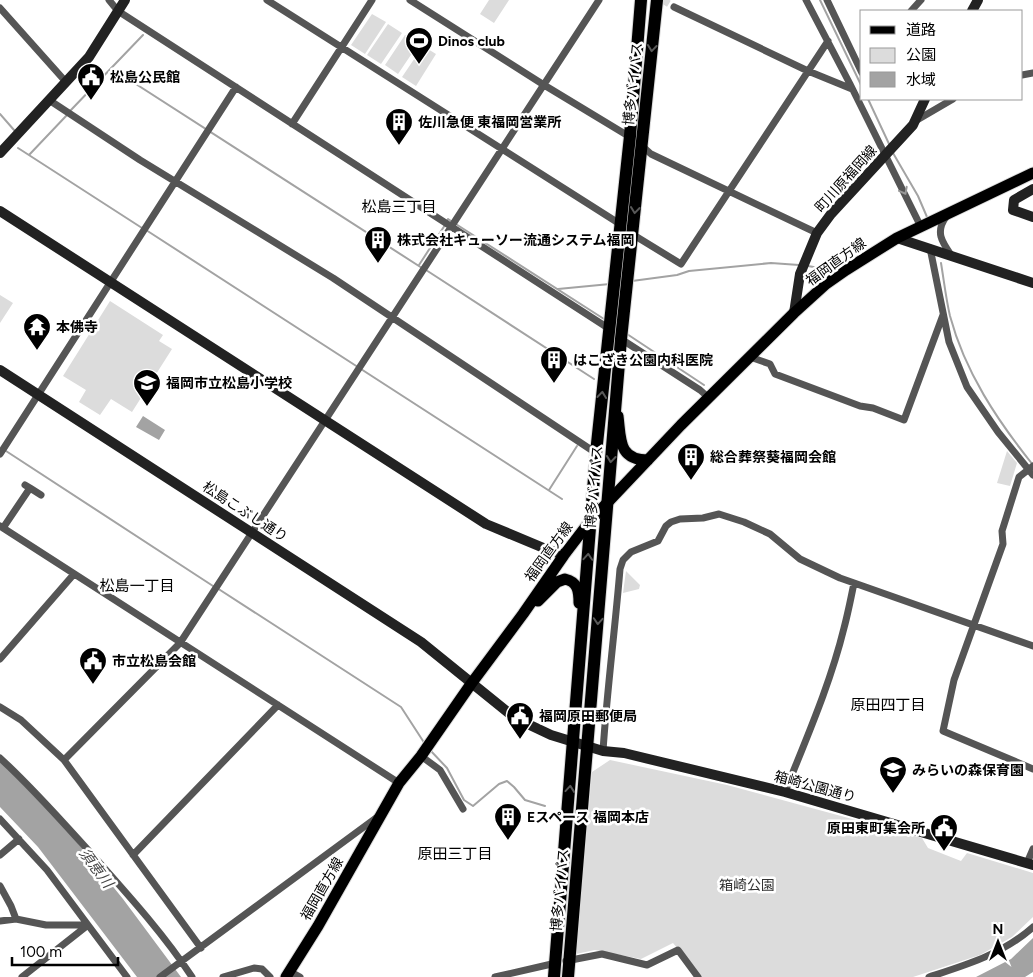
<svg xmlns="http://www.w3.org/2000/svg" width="1033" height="977" viewBox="0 0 1033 977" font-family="Figtree,'Noto Sans JP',sans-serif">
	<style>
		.green { fill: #dcdcdc }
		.water { fill: #a3a3a3 }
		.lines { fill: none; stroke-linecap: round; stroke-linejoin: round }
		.stream { stroke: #a3a3a3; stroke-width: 2 }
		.street-tunnel { stroke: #d9d9d9; stroke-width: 7; stroke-dasharray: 7 3.5; stroke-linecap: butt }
		.primary-casing { stroke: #dbdbdb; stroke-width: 13 }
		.highway-casing { stroke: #dbdbdb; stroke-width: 14 }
		.street { stroke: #555; stroke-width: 7 }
		.secondary { stroke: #222; stroke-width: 10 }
		.primary { stroke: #000; stroke-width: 11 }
		.highway { stroke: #000; stroke-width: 12 }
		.oneway { stroke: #595959 }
		.oneway2 { stroke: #999 }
		.labels { text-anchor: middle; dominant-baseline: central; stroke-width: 5; stroke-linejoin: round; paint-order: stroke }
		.poi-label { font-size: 14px; font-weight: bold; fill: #000; stroke: #fff; text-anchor: start }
		.street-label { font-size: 14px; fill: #000; stroke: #fff }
		.park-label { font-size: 14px; fill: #333; stroke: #fff }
		.neighbourhood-label { font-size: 15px; fill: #000; stroke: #fff }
		.water-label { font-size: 15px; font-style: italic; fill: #444; stroke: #fff }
	</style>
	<rect width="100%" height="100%" fill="#fff"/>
	<!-- green -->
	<path class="green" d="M489,0h20l-15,23 -14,-9z
		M372,14l14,8 -21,32 -14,-9z
		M388,24l14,9 -21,31 -14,-9z
		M405,35l14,8 -21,31 -13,-9z
		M423,46l13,8 -20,32 -14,-9z
		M0,295l13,8 -13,20z
		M110,301l53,34 -4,6 13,8 -40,63 -21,-13 -11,16 -21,-13 7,-12 -23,-14z
		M1007,451l10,12 -7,23 -13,-3z
		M626,571l14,14 -1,4 -16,4z
		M610,760l117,25 195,53 6,10 33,13 6,-8 66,20v44l-21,20 -32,18 -67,22h-212l-28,-34 -32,16 -46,-9 -19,4 16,-182z"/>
	<!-- water -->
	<path class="water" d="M143,416l22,14 -6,10 -23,-13z
		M0,761l63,64 60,74 58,78h-44l-99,-130 -38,-40z
		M1033,938v34l-8,5h-49l35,-18z"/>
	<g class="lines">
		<!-- stream -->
		<path class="stream" d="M820,0l42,87
			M111,68l311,200
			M868,99l22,47
			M70,111l73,-76
			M0,114l14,16
			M18,148l124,80
			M893,153l25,43 9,21
			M29,155l38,-40
			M447,221l1,-2 156,100
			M146,230l416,269
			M941,263c3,18 5,36 9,53 15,56 47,104 83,149
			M419,265l26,-40
			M808,266l22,4
			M426,270l168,109
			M632,281l45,-6 12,-4 82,-8 28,2
			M558,289l52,-5
			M627,334l77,51
			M6,451l207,135
			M549,490l28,-44
			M217,588l184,119 24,37
			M430,750l17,18 17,32 9,6 26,-22 8,-3 7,6 11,13 20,6"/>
		<!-- street-tunnel -->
		<path class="street-tunnel" d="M663,0l11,7"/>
		<defs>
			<path id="primary" d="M618,416c3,23 0,44 30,44
				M538,601l19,-19 8,-3c13,3 14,12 14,24
				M286,977l32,-51 81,-143 22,-27 50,-72 52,-70 41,-59 26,-34 91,-96 113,-112 32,-29 20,-14 51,-32 136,-65"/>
			<path id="highway" d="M554,977l42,-524 34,-317 11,-136
				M568,977l53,-638 36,-339"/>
		</defs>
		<!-- primary casing -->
		<use href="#primary" class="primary-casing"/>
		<!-- highway casing -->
		<use href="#highway" class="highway-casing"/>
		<!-- street -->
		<path class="street" d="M109,0l9,11 490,317
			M267,0l353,224
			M410,0l134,85 86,52
			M806,0l44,84 71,143
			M827,0l35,73
			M674,7l134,64 44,18
			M0,8l66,74
			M911,11l10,-11
			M1022,75l11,-2
			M49,100l91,60 193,118 263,175
			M917,120l36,-21
			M292,124l80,-124
			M641,145l10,9 166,79
			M946,217c-11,15 -4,25 5,38
			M632,234l49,30 147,-223
			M930,248l19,94 18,45 31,45 35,43
			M621,339l79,51 9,8
			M750,357l20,7 5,10 85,32 13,2 31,12 39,-105
			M0,454l236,-367
			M1033,466l-14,11 -17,54 1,13 -49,136 -11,51 90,38
			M30,488l11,7
			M0,526l399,257
			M3,528l27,-40 -5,-3
			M0,659l74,-85
			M0,707l21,13 43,40 137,188
			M603,751c4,-61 12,-121 17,-182l3,-9 8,-8 27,-11 8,-15 5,-4 9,-3 23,-1 16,-4 25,8 26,12 30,25 40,19 193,68
			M421,756l19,14 23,39
			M0,758c35,32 66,68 98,103 33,37 67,75 94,116
			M64,760l116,-117 419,-643
			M785,792c21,-53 45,-107 59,-164 4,-15 7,-30 10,-45
			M0,819l47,51 41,55 -66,52
			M0,855l19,-16
			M133,855l145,-150
			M1027,863l6,-14
			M0,886l11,20 5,13
			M0,921l16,-2 30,6h42l39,52
			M566,961l36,-7 45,11 31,-15 20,27
			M289,971l11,6
			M160,977l216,-159
			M223,977l31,-9 8,1 8,8
			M495,977l61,-14
			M929,977c37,-12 74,-23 104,-50"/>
		<!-- secondary -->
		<path class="secondary" d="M972,11l6,-11
			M0,153l89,-96 36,-57
			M1033,189l-19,11 -1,10 20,7
			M0,211l486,313 60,25 18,6
			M897,238l136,45
			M794,313l6,-39 17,-41 14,-19 82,-89 12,-26
			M0,370l421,272 94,76 36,17 52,16 21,2 161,39 248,73"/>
		<!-- primary -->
		<use href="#primary" class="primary"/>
		<!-- highway -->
		<use href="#highway" class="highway"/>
	</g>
	<!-- one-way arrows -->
	<defs><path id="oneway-chevron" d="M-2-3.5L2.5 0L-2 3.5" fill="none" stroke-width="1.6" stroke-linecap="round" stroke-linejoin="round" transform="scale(1.25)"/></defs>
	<g class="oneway">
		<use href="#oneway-chevron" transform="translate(652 48) rotate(96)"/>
		<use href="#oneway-chevron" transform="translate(635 210) rotate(97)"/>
		<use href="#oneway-chevron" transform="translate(602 395) rotate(-84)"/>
		<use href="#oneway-chevron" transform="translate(611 459) rotate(96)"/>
		<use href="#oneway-chevron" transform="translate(588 557) rotate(-86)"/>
		<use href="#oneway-chevron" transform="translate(598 621) rotate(94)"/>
		<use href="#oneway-chevron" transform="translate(570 789) rotate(-85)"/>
	</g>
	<use class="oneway2" href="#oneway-chevron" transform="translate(904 191) rotate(62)"/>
	<!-- icons -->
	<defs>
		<symbol id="stadium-pin" viewBox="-11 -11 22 30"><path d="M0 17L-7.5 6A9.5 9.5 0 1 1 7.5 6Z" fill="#000" stroke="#fff"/><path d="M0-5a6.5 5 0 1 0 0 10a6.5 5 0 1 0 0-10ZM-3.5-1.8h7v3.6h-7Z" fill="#fff"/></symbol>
		<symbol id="civic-pin" viewBox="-11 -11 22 30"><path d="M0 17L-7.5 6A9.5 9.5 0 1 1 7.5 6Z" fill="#000" stroke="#fff"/><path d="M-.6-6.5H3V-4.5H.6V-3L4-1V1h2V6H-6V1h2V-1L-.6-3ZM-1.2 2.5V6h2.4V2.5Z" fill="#fff"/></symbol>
		<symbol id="building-pin" viewBox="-11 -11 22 30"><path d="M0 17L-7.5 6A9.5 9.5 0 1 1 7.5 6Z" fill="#000" stroke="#fff"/><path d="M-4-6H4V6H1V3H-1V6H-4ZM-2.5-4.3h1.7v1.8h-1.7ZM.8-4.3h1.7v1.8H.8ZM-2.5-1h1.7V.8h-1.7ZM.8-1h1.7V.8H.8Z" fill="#fff"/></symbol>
		<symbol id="temple-pin" viewBox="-11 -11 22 30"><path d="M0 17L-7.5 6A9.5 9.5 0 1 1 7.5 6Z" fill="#000" stroke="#fff"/><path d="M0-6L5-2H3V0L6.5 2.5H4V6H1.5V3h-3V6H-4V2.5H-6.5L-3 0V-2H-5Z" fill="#fff"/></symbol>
		<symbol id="school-pin" viewBox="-11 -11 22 30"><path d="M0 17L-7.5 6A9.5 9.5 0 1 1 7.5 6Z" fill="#000" stroke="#fff"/><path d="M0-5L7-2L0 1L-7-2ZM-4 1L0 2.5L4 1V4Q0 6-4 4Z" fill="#fff"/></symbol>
	</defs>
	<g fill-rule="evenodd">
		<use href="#stadium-pin" x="403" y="25" width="32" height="43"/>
		<use href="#civic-pin" x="75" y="61" width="32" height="43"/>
		<use href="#building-pin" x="383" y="106" width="32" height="43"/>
		<use href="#building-pin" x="362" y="224" width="32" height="43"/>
		<use href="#temple-pin" x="21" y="311" width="32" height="43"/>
		<use href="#building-pin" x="538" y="344" width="32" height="43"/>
		<use href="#school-pin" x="131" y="367" width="32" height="43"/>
		<use href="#building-pin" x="675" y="441" width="32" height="43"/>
		<use href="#civic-pin" x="77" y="645" width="32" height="43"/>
		<use href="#civic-pin" x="504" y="700" width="32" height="43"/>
		<use href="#school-pin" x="877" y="754" width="32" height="43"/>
		<use href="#building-pin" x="492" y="801" width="32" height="43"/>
		<use href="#civic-pin" x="928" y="812" width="32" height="43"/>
	</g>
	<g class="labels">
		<!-- poi labels -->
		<g class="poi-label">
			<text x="438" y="41">Dinos club</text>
			<text x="110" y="77">松島公民館</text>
			<text x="418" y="122">佐川急便 東福岡営業所</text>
			<text x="397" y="240">株式会社キューソー流通システム福岡</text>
			<text x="56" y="327">本佛寺</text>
			<text x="573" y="360">はこざき公園内科医院</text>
			<text x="166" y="383">福岡市立松島小学校</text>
			<text x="710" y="457">総合葬祭葵福岡会館</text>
			<text x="112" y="661">市立松島会館</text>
			<text x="539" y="716">福岡原田郵便局</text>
			<text x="912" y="770">みらいの森保育園</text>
			<text x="527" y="817">Eスペース 福岡本店</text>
			<text x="925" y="828" text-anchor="end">原田東町集会所</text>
		</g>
		<!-- street labels -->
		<g class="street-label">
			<text transform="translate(633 84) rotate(-84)">博多バイパス</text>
			<text transform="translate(846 179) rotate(-48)">町川原福岡線</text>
			<text transform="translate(836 262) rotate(-36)">福岡直方線</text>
			<text transform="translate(594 487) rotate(-85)">博多バイパス</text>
			<text transform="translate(245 512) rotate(33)">松島こぶし通り</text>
			<text transform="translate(549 552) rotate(-54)">福岡直方線</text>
			<text transform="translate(815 787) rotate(15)">箱崎公園通り</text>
			<text transform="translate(322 889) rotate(-60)">福岡直方線</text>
			<text transform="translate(560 890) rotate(-85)">博多バイパス</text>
		</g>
		<!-- park labels -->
		<g class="park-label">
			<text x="747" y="885">箱崎公園</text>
		</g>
		<!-- neighbourhood labels -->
		<g class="neighbourhood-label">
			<text x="399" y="207">松島三丁目</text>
			<text x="137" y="586">松島一丁目</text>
			<text x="888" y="705">原田四丁目</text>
			<text x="455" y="854">原田三丁目</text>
		</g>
		<!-- water labels -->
		<g class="water-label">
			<text transform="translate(96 868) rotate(53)">須恵川</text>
		</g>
	</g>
	<!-- legend -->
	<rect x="860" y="10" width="162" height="90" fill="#ffffff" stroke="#999999"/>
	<rect x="870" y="26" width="25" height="8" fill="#000000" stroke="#999999"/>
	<text x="906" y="35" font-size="15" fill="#000000">道路</text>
	<rect x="870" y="48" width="25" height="15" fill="#dcdcdc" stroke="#999999"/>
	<text x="906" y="60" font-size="15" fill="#000000">公園</text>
	<rect x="870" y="72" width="25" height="15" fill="#a3a3a3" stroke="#999999"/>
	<text x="906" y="85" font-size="15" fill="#000000">水域</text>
	<!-- north arrow -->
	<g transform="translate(998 942)" stroke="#ffffff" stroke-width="4" paint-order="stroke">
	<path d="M0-4L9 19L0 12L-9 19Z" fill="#000000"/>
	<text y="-8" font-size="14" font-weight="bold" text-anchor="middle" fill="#000000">N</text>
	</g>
	<!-- scale -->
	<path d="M12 957v8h106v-8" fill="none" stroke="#000000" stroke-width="2.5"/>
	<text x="20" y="957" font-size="15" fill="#000000" stroke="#ffffff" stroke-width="4" paint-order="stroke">100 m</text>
</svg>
